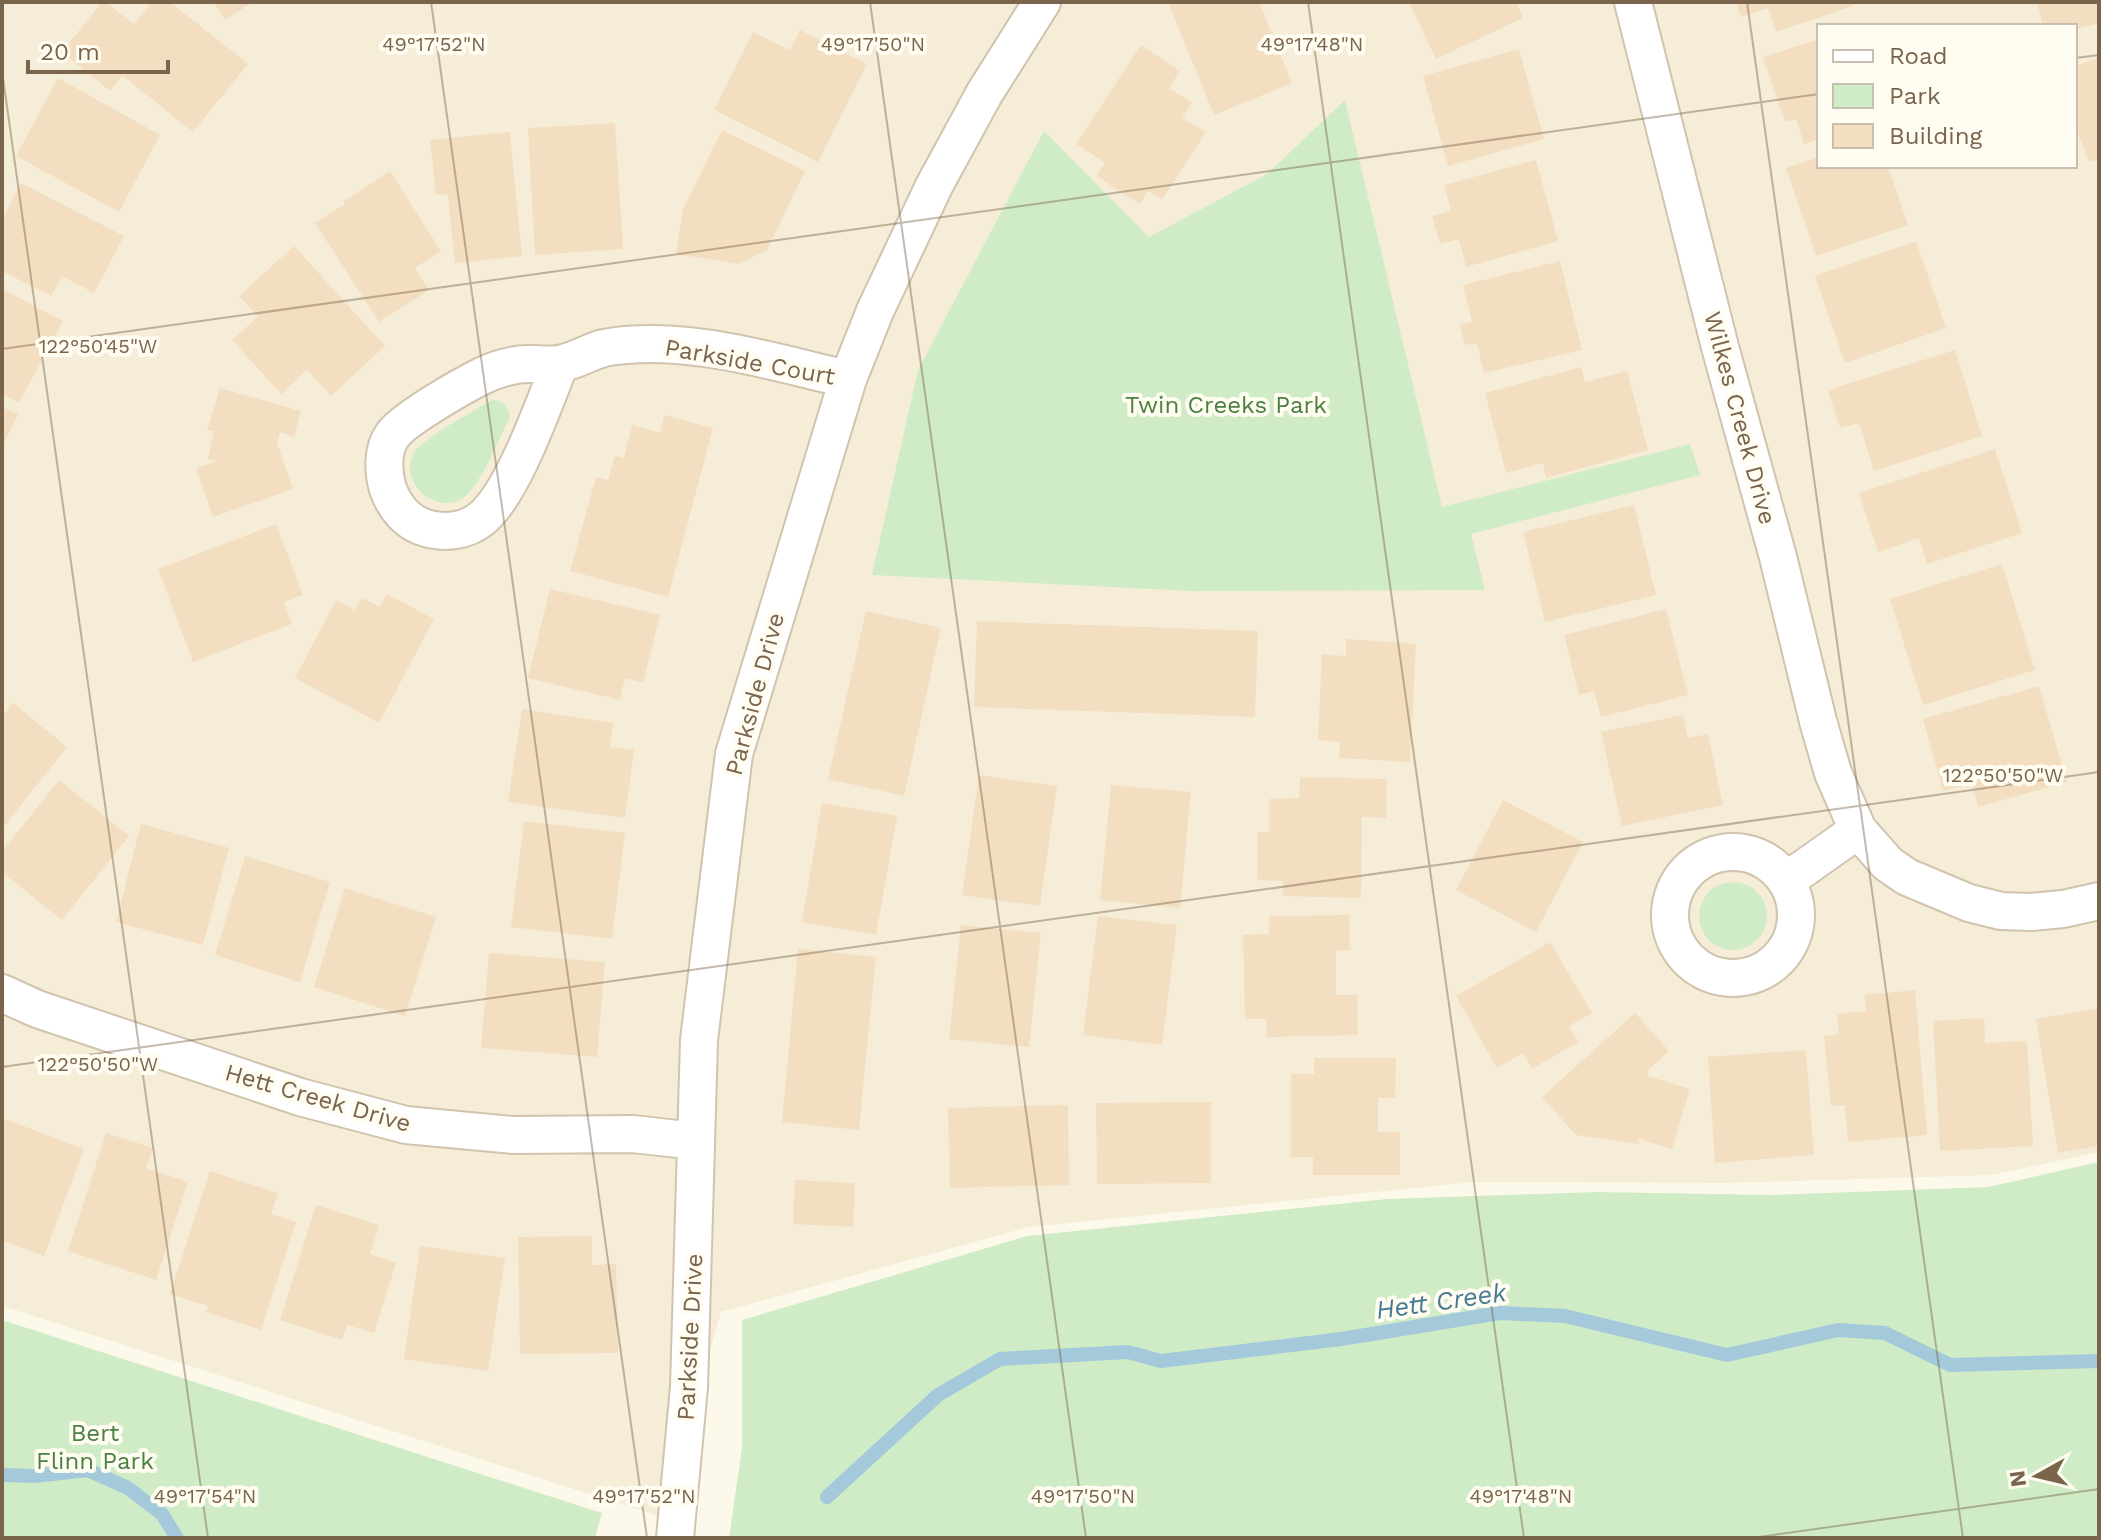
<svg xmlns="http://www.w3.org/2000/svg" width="2101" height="1540" viewBox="0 0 2101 1540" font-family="'Work Sans',sans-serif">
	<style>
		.residential { fill: #f5edd8; fill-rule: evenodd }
		.green { fill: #d0ecc7 }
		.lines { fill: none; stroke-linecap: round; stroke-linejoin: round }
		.stream { stroke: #a3c9db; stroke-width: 14 }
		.building { fill: #f4dec1 }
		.street-casing { stroke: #d1c3ae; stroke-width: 40 }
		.street { stroke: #fff; stroke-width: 36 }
		.ticks { fill: none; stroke: #7a644b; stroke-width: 2; stroke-opacity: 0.45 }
		.labels { text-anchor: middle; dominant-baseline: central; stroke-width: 8; stroke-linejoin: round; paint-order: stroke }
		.street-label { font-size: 24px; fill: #7a644b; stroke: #fffcf1 }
		.park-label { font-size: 24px; fill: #4b8042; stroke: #fffcf1 }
		.water-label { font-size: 26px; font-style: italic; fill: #477b95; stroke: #fffcf1 }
		.ticks-label { font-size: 20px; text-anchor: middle; fill: #7a644b; stroke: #fffcf1; stroke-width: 8; stroke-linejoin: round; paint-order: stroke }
	</style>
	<rect width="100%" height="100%" fill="#fdf9ea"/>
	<!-- residential -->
	<path class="residential" d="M2,2h2097v1150l-106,23 -265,8 -254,-1 -445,45 -308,85 -57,206 -662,-212zM1819,26h256v140h-256z"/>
	<!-- green -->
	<path class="green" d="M1345,100l97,407 248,-63 10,31 -229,59 14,56 -294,1 -319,-16 46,-205 126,-239 105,106 118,-63z
		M496,400c10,3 12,7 14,17 -10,19 -31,74 -50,83 -27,13 -62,-20 -46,-47 9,-16 59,-41 76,-52z
		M1699 916a34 34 0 1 1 68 0a34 34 0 1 1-68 0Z
		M2099,1162v376h-1370l13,-90v-128l285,-84 360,-37 209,-7 178,3 214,-8z
		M2,1320l600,193 -7,25h-593z"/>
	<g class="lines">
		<!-- stream -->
		<path class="stream" d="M2,1475l32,1 54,-6 40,18 34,26 15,24
			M827,1497l111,-102 62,-36 128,-7 33,9 180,-22 159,-26 65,3 162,39 111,-25 47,3 65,32 149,-4"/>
	</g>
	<!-- building -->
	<path class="building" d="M102,2h4l28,22 18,-22h18l78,62 -55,68 -71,-57 -12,16 -48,-39z
		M213,2h40l-28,18z
		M1168,2h91l33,81 -78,32z
		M1409,2h107l7,16 -87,41z
		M1736,2h116l1,4 -77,26 -8,-24 -27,9z
		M2037,2h62v21l-24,6v-3h-32z
		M800,30l67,34 -49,98 -104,-52 39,-78 37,18z
		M1819,39v100l-15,5 -8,-25 -11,3 -22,-65z
		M1141,45l39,26 -11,17 23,15 -10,15 24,14 -44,68 -14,-9 -8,13 -44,-28 9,-13 -29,-19z
		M1519,49l25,90 -96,27 -25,-90z
		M2099,58v101l-10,3 -14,-38v-58z
		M58,78l102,57 -41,77 -103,-56z
		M615,123l8,126 -88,6 -7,-127z
		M722,130l83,41 -38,79 -28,14 -63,-10 7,-45z
		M510,132l12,124 -67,7 -7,-69 -12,1 -6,-55z
		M1819,157v9h69l20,59 -92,31 -30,-88z
		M1536,160l22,81 -92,26 -7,-28 -19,5 -8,-28 19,-5 -7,-26z
		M390,171l51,80 -26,17 14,22 -50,32 -64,-99 30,-19 -2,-2z
		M21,183l103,53 -30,57 -32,-17 -11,20 -49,-25v-51z
		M1916,241l30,87 -101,35 -30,-87z
		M294,246l91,100 -54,50 -24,-26 -26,24 -49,-54 26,-23 -19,-21z
		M1560,261l22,89 -98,23 -7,-30 -12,2 -5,-20 12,-3 -9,-37z
		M2,289l61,32 -44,82 -17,-9z
		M1955,350l27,86 -108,35 -15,-48 -19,5 -12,-38z
		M1581,367l4,15 42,-11 21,79 -102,28 -3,-15 -37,10 -21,-80z
		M220,388l81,23 -7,26 -14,-5 -3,11 16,46 -80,28 -17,-49 21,-7 -9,-2 6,-28 -7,-1z
		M2,407l16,7 -16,34z
		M664,415l49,13 -45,169 -98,-26 26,-94 12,3 7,-24 9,2 8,-33 28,8z
		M1995,449l27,84 -95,31 -8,-26 -41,14 -19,-59z
		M1634,505l22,90 -111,27 -22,-90z
		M276,524l27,71 -19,7 8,22 -99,38 -35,-93z
		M2002,564l33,106 -112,35 -33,-106z
		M550,589l110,26 -17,68 -18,-5 -5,22 -92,-22z
		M387,594l47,25 -55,104 -84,-45 41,-78 19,10 7,-12 18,9z
		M1666,609l22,86 -87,22 -7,-26 -15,4 -15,-60z
		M866,611l75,17 -37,168 -76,-17z
		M977,621l281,10 -3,86 -281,-10z
		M1346,639l70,5 -6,118 -71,-4 1,-16 -22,-2 4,-86 24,2z
		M2039,686l28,96 -89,25 -6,-24 -29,8 -20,-72z
		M13,703l54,44 -65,82v-112z
		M522,709l91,14 -3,24 24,3 -9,68 -117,-16z
		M1683,715l5,23 20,-4 15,71 -101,21 -21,-94z
		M979,775l78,11 -17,120 -78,-11z
		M1300,777l87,2 -1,39 -24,-1 -1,81 -78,-2v-15l-26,-1 1,-48h11v-33l30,-1z
		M59,780l70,56 -67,84 -60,-48v-20z
		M1111,785l80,7 -11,116 -80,-8z
		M1503,800l80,42 -47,90 -80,-42z
		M822,803l75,13 -21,119 -74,-13z
		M524,821l101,12 -13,106 -101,-12z
		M141,824l88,24 -26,97 -87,-23z
		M245,856l85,26 -30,100 -85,-27z
		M345,888l91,29 -31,99 -91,-29z
		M1349,915l1,35 -14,1v44h21l1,40 -91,2 -1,-18h-21l-2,-84 26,-1v-18z
		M1098,916l79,9 -15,120 -79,-10z
		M961,925l80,8 -12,114 -80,-8z
		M1550,942l42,71 -23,13 9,16 -46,27 -9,-16 -26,15 -41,-72z
		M798,949l78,8 -17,173 -77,-8z
		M489,953l116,9 -8,95 -116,-9z
		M1915,990l12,145 -79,7 -3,-37 -14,1 -7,-70 15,-2 -2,-20 29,-3 -1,-16z
		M2099,1008v138l-41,7 -22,-134z
		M1635,1013l34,38 -20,18 -1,7 42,13 -18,60 -33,-10v5l-63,-9 -34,-38z
		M1984,1018l1,25 42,-2 6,105 -93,5 -7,-130z
		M1806,1050l8,105 -99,8 -7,-106z
		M1314,1058h82l-1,40h-17v34h22v43h-87v-18h-22v-83h23z
		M1211,1102v81l-114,1 -1,-81z
		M1068,1105l1,80 -119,3 -2,-80z
		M2,1118l82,31 -40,107 -42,-16z
		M106,1133l47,15 -7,20 42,14 -32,98 -88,-29z
		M210,1171l68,22 -7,21 25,8 -35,108 -55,-18 2,-6 -38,-12z
		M795,1180l60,3 -2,44 -60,-3z
		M316,1205l63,20 -9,29 26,9 -22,70 -27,-8 -5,15 -62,-20z
		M592,1236v29l24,-1 2,89 -98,1 -2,-117z
		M420,1246l85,12 -17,113 -84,-12z"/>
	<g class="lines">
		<defs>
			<path id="street" d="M1633,2l87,345 58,210 40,164 15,52 25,57 30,34 19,13 62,26 32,8 30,1 32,-3 36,-8
				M560,364c-16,39 -47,130 -79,155 -15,12 -35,14 -52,10 -21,-5 -34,-21 -41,-40 -5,-16 -6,-39 4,-53 10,-16 70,-50 90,-60 10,-5 23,-9 34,-11 14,-3 28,1 42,-1 16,-2 30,-12 46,-16 14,-3 33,-4 48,-4 65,0 133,21 196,35
				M1670 915a63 63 0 1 1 126 0a63 63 0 1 1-126 0Z
				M1786,881l72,-51
				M2,993l35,16 263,88 106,28 107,10 120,-1 62,7
				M675,1538l14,-151 10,-347 35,-286 114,-375 27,-68 59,-125 50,-92 58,-92"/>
		</defs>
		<!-- street casing -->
		<use href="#street" class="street-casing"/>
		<!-- street -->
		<use href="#street" class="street"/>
	</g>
	<!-- ticks -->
	<path class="ticks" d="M431,2l216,1536M870,2l216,1536M1308,2l216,1536M1747,2l216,1536M2075,58l24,-3M2,71l206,1467M2,349l1817,-255M2,1067l2097,-295M1752,1538l347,-49"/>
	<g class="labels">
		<!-- street labels -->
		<g class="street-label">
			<text transform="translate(750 362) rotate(10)">Parkside Court</text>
			<text transform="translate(1740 418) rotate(75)">Wilkes Creek Drive</text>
			<text transform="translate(755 694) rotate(-75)">Parkside Drive</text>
			<text transform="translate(318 1098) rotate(16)">Hett Creek Drive</text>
			<text transform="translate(690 1337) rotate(-87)">Parkside Drive</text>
		</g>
		<!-- park labels -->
		<g class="park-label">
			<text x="1226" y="405">Twin Creeks Park</text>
			<text x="95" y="1433">Bert<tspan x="95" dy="28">Flinn Park</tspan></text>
		</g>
		<!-- water labels -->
		<g class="water-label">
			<text transform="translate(1441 1301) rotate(-8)">Hett Creek</text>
		</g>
	</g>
	<g class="ticks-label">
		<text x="434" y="51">49°17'52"N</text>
		<text x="873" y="51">49°17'50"N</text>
		<text x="1312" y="51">49°17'48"N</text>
		<text x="98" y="353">122°50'45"W</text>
		<text x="2003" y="782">122°50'50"W</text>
		<text x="98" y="1071">122°50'50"W</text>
		<text x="205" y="1503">49°17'54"N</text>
		<text x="644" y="1503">49°17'52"N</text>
		<text x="1083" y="1503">49°17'50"N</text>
		<text x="1521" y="1503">49°17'48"N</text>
	</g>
	<!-- border -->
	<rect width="2101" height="1540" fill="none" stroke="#7a644b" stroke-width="8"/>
	<!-- legend -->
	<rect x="1817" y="24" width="260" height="144" fill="#fffcf1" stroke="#cabfaf" stroke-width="2"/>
	<rect x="1833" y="50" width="40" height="12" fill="#ffffff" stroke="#cabfaf" stroke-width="2"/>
	<text x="1889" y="64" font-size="24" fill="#7a644b">Road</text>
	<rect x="1833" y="84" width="40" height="24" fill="#d0ecc7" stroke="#cabfaf" stroke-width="2"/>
	<text x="1889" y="104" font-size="24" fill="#7a644b">Park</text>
	<rect x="1833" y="124" width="40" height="24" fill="#f4dec1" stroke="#cabfaf" stroke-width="2"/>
	<text x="1889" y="144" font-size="24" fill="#7a644b">Building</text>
	<!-- north arrow -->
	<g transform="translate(2037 1476) rotate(262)" stroke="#fffcf1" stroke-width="6" paint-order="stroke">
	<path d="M0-6L14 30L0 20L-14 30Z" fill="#7a644b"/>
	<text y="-12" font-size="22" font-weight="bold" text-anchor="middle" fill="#7a644b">N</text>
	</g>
	<!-- scale -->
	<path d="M28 60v12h140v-12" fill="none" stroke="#7a644b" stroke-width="4"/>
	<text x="40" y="60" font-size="24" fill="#7a644b" stroke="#fffcf1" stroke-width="6" paint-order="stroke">20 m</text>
</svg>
